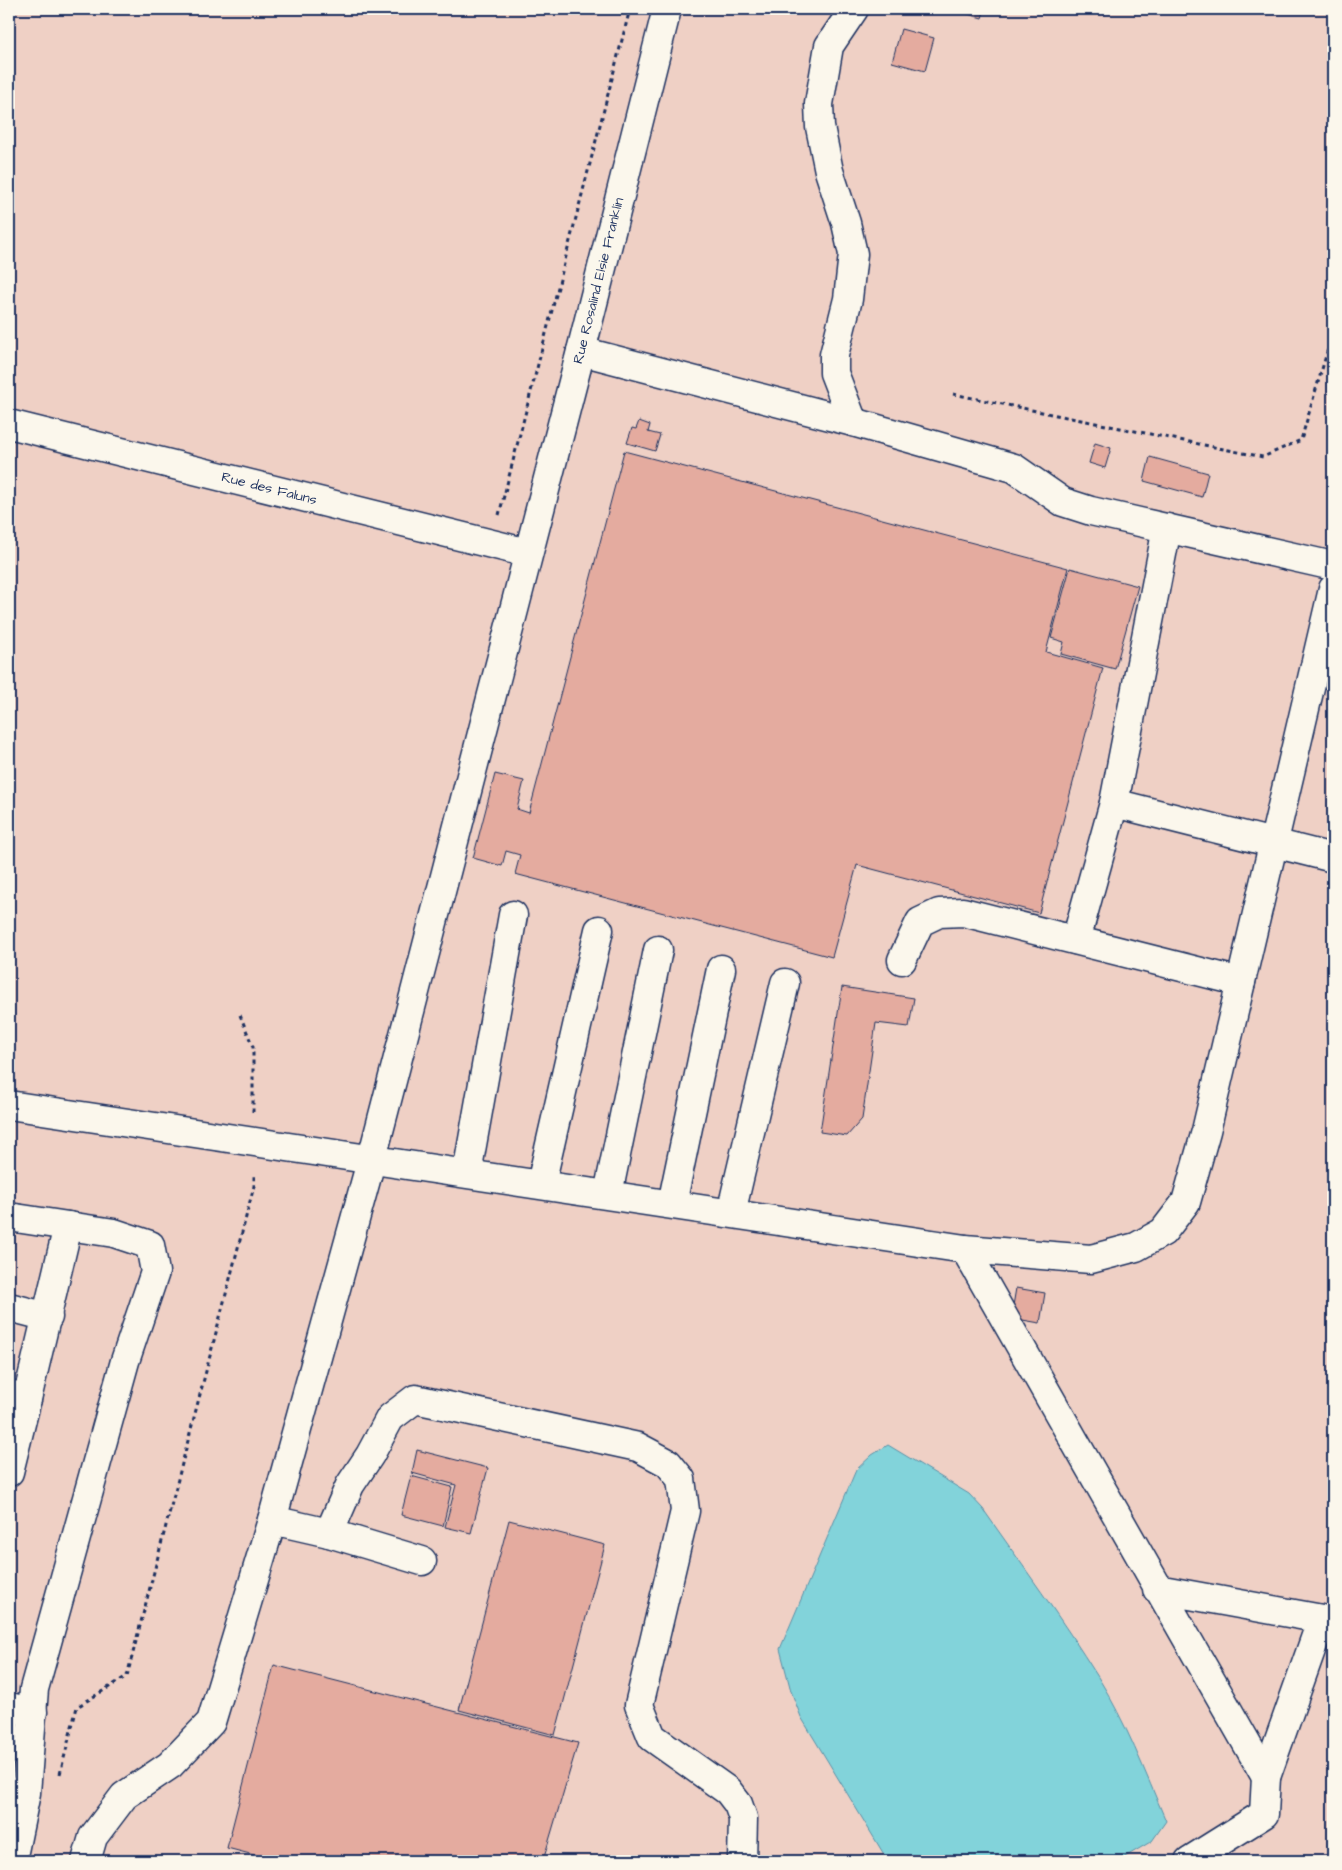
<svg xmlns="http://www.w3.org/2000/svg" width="1342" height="1870" viewBox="0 0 1342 1870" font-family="'Architects Daughter',sans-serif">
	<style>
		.built { fill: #efd0c5 }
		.water { fill: #82d3da; stroke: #5991a8 }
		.building { fill: #e4ab9f; stroke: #1b2f5e }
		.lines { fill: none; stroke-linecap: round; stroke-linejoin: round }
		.minor-casing { stroke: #1b2f5e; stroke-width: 31 }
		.path { stroke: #1b2f5e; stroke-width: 3; stroke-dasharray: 4 4; stroke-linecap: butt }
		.minor { stroke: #fbf7ec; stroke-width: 28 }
		.labels { text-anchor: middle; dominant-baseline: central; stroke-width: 4; stroke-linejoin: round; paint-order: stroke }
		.street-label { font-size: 14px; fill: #1b2f5e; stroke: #fbf7ec }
	</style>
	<rect width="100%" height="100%" fill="#f4e0d5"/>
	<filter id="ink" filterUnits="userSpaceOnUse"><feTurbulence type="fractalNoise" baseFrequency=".02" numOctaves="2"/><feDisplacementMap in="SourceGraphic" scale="10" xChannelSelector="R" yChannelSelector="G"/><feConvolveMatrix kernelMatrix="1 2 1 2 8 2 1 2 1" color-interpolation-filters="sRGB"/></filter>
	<g filter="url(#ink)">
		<!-- built -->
		<path class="built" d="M9,9h1324v1852h-1324z"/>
		<!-- water -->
		<path class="water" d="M888,1445l81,49 14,15c39,56 79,110 115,168 28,45 47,95 68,144l-14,20 -34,20h-230l-87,-144 -10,-26 -11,-42 76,-179 16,-15z"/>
		<!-- building -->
		<path class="building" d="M950,9h35l-3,9z
			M901,29l33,9 -9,33 -33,-9z
			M639,421l11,4 -2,7 12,3 -5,16 -28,-8 5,-15 4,1z
			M1095,443l16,5 -6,20 -16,-5z
			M624,451l444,117 -22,84 57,16 -64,245 -182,-48 -25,92 -317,-83 5,-19 -14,-4 -4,15 -29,-8 22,-84 29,7 -7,28 12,4z
			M1150,457l58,16 -6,24 -58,-16z
			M1070,568l68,18 -23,83 -54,-15 3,-12 -13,-4z
			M842,987l72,11 -5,29 -33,-4 -14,96 -15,17 -27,-4z
			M1016,1288l29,5 -5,30 -29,-5z
			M417,1450l71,18 -17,65 -26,-6 11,-42 -44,-12z
			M411,1476l41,11 -9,39 -42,-11z
			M509,1520l96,25 -50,190 -96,-25z
			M274,1665l304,78 -35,118h-266l-50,-13z"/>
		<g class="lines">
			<defs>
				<g id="minor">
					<path d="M581,351l272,71 161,46 49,34 28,9 242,55"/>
					<path d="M853,422l-19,-49v-18l14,-56 5,-45 -7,-31 -17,-52 -9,-44 -1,-23 10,-58 25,-37"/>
					<path id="s1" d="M9,424l519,129"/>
					<path d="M1114,803l219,55"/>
					<path d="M1076,940l38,-137 53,-275"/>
					<path d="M902,960l18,-38 19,-9 24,-1 278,70"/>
					<path d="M9,1105l956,144 301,528 56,-158 -165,-30"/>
					<path d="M467,1173l46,-258"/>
					<path d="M541,1184l58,-254"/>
					<path d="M608,1194l50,-244"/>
					<path d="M672,1204l49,-235"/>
					<path d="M731,1213l54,-230"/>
					<path d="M9,1217l105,16 36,12 5,27 -30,89 -91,328 -8,104 -14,68"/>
					<path d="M965,1249l126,10 45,-12 27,-15 23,-30 20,-71 127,-542"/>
					<path d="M9,1307l39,10"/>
					<path d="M9,1394l18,5 41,-173"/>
					<path d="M9,1472l18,-73"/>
					<path d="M272,1520l57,13 21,-48 20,-30 20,-37 25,-19 223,48 30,16 13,16 4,32 -46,194 13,32 76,54 10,13 5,14 -1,43"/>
					<path d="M329,1533l93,28"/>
					<path d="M9,1707l24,5"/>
					<path id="s2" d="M86,1861l7,-24 31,-41 46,-31 41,-43 61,-202 100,-362 209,-807 86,-342"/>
					<path d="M1189,1861l75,-47 2,-37"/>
				</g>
			</defs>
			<!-- minor casing -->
			<use href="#minor" class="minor-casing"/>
			<!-- path -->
			<path class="path" d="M953,394l310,63 38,-17 32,-108
				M499,515l131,-506
				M240,1015l13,32v65
				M60,1774l17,-67 50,-31 127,-490v-13"/>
			<!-- minor -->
			<use href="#minor" class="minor"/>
		</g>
	</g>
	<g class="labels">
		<!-- street labels -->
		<g class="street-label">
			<text stroke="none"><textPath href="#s2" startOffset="1684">Rue Rosalind Elsie Franklin</textPath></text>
			<text stroke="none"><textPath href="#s1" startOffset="268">Rue des Faluns</textPath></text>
		</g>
	</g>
	<!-- margin -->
	<rect width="1342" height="1870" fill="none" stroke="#fbf7ec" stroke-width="30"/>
	<rect x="15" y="15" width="1312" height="1840" fill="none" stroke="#1b2f5e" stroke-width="2" filter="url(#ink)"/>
</svg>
